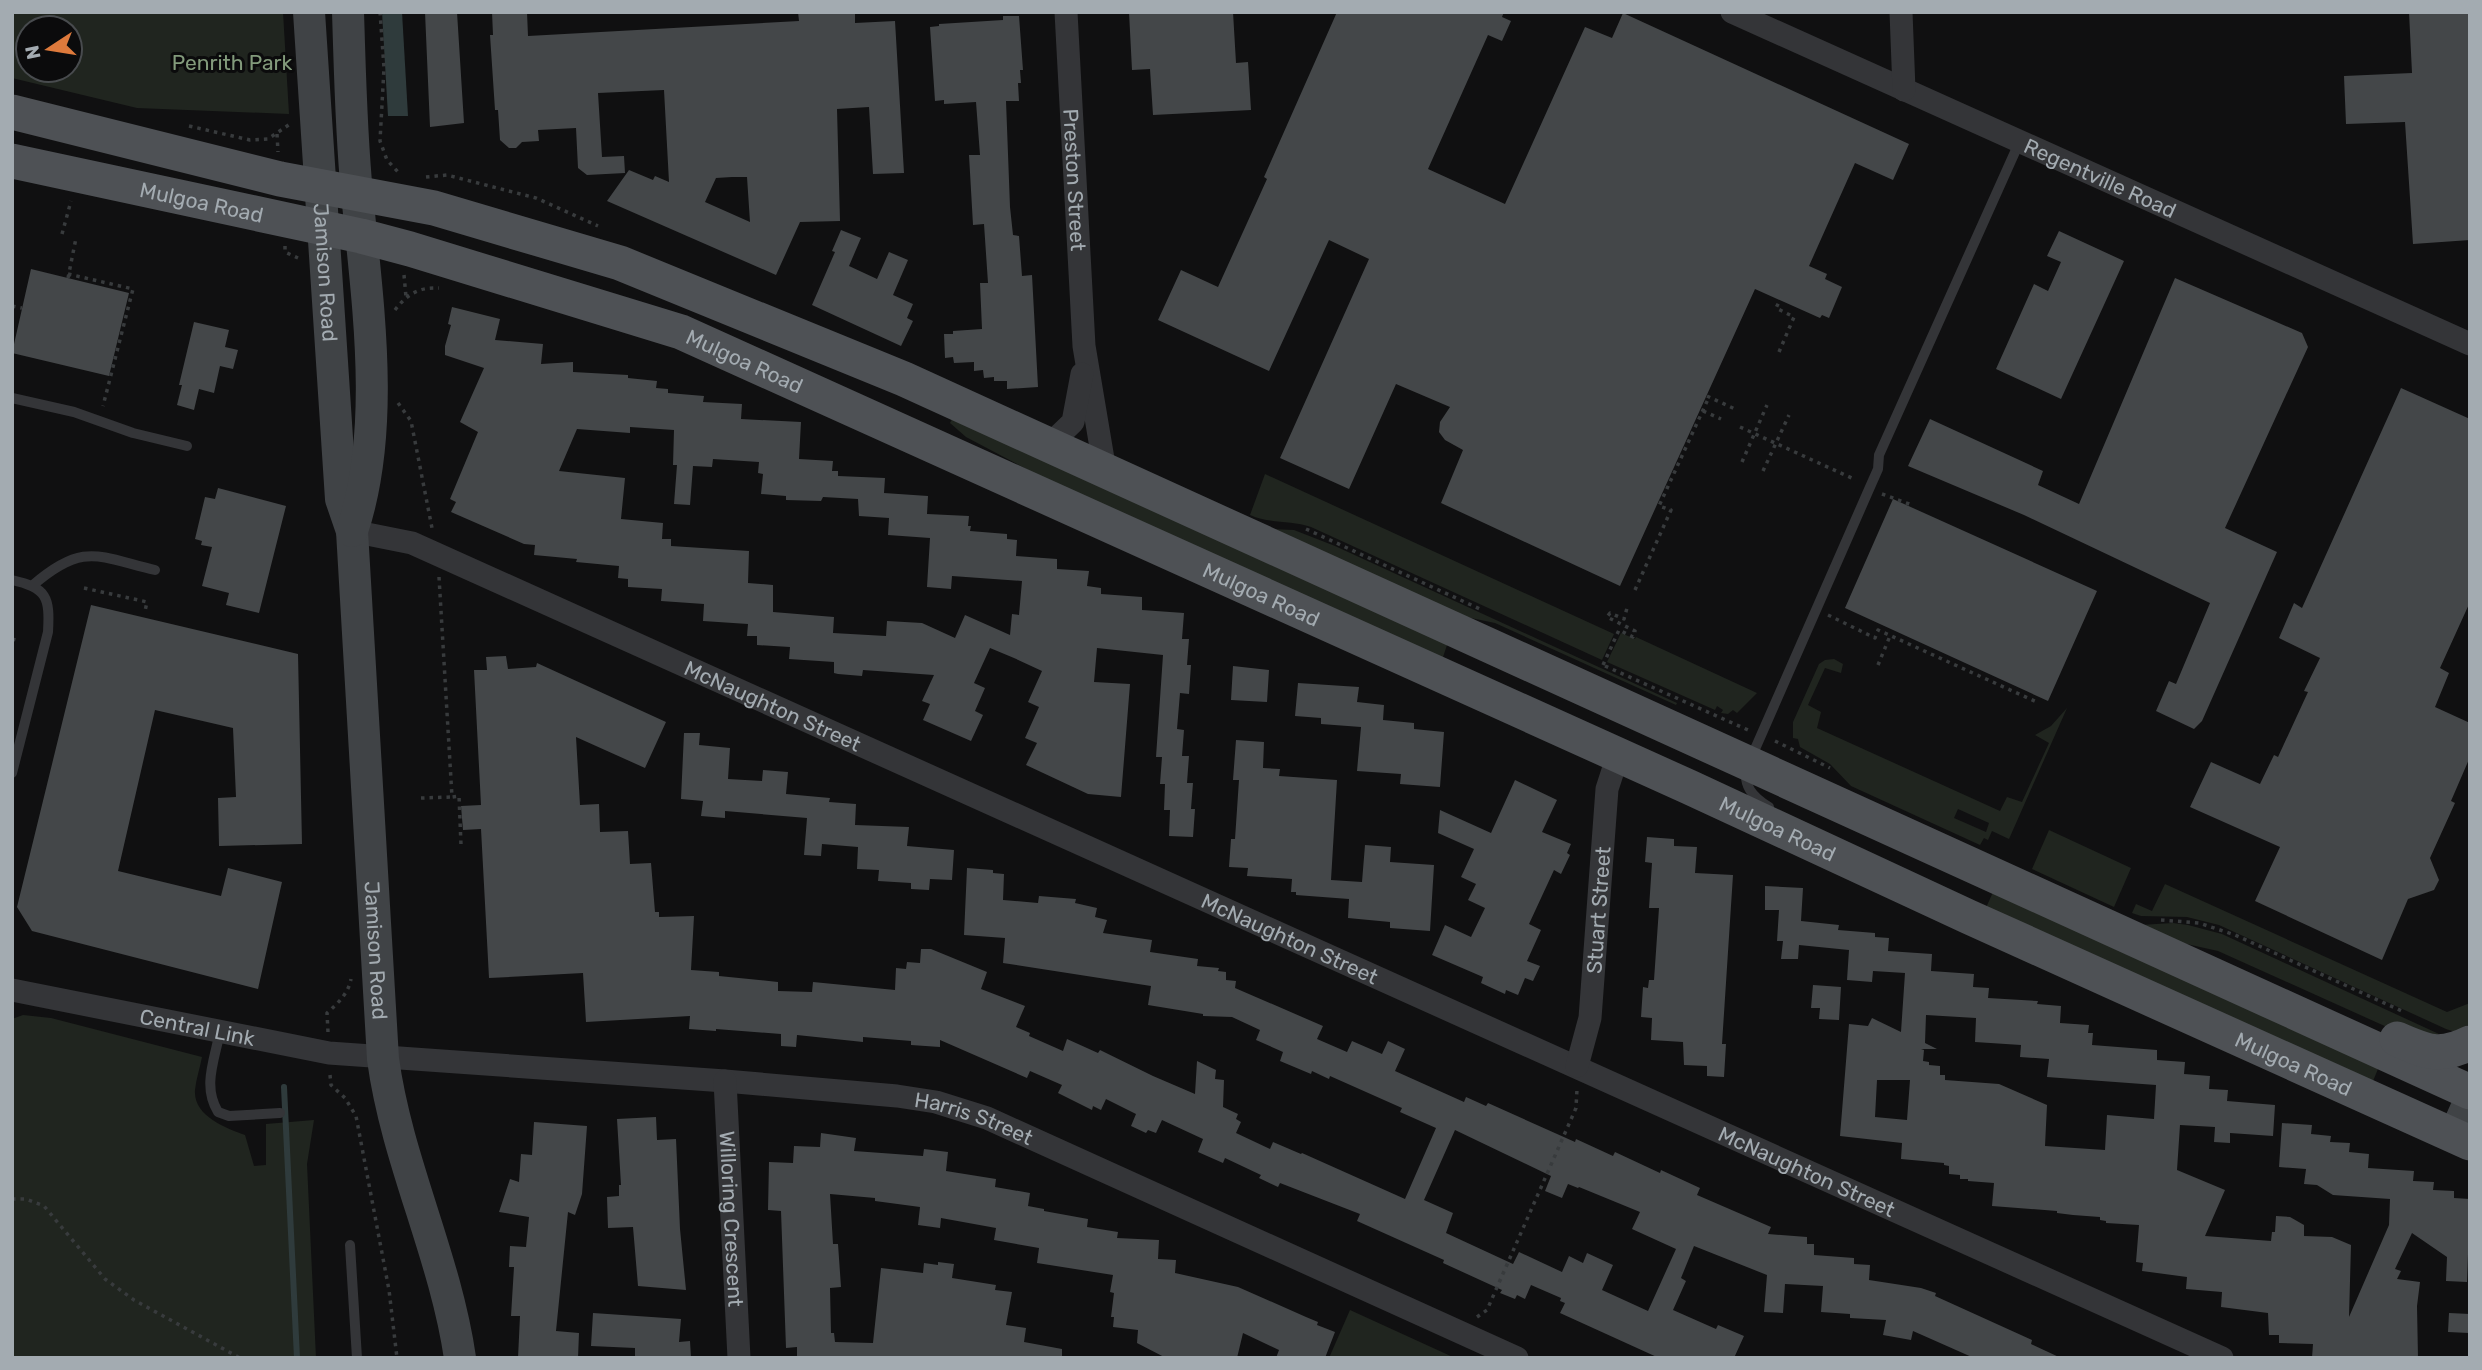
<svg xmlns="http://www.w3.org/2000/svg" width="2482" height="1370" viewBox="0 0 2482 1370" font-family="Rubik,sans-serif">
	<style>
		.green { fill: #20251f; fill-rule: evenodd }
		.water { fill: #2f3b3c }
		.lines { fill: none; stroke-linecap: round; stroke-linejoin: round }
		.stream { stroke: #2f3b3c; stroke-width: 6 }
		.building { fill: #444749; fill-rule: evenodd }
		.path { stroke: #383b3d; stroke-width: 3.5; stroke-dasharray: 3.5 5; stroke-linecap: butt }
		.lane { stroke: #343538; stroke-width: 10 }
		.street { stroke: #343538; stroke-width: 23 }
		.secondary { stroke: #404346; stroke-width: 32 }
		.primary { stroke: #4e5155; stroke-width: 35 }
		.labels { text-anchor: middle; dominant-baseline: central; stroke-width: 6; stroke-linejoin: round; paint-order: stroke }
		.park-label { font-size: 21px; fill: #829a7b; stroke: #0b0b0c }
		.street-label { font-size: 21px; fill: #a3abb1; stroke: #0b0b0c }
	</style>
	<rect width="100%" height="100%" fill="#101011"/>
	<!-- green -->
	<path class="green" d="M12,12h271l6,102 -152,-6 -125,-30zM28,28h42v42h-42z
		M954,415l494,227 -7,21 -375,-173 -100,-53 -16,-14z
		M1265,474l349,160 -12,26 -291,-133c-20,-7 -41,-3 -61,-12z
		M1271,529l23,1 41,16 342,157 -1,2 -181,-82 -53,-11z
		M1621,633l14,6 1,-2 121,56 -20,20 -4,-3 -5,4 -7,-1 2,-3 -6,-4 -2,4 -108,-48z
		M1834,659l9,5 -2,9 -16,-5 -17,37 13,7 -4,16 183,83 7,-14 15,5 27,-59 -14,-8 16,-9 16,-18 -58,131 -17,-8 -4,9 -4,-2 -4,7 -129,-59 -21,-22 -30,-17 -2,-8 -5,-1v-16l26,-58 6,-4zM1958,809l31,14 -3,9 -32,-14z
		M2049,830l82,38 -17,39 -82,-38z
		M2165,884l282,128 23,-9v21l-15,8 -9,-3 -227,-104 -32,-8 -46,-1 -9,-3 4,-9 16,7z
		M1994,890l386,174 -9,22 -387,-174z
		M2173,923l15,2 34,9 217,100 -21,7 -200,-90 -36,-8 -42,-18z
		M23,1015l28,3 151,39c-2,11 -6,22 -7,33 -2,26 31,38 50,45l9,31 12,-1v-41l48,-4 -7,44 9,194h-304v-339z
		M1350,1310l105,48h-126z"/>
	<!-- water -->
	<path class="water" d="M382,12h20l6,104h-20z"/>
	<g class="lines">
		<!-- stream -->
		<path class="stream" d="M284,1087l13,271"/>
	</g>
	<!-- building -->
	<path class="building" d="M425,12h32l7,111 -34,4z
		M492,12h35l1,24 271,-15 -1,-9h57v11l40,-2 9,152 -31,1 -4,-67 -32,2 3,112 -40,1 -24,53 -169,-74 22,-31 24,10 2,-4 14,6 -5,-92 -66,3 4,64 22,-1 1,17 -38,2 -9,-7 -2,-40 -38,2 1,11 -17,1 -6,6h-7l-9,-8 -2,-30h-3l-5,-75h3zM732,177h15l3,45 -45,-20 11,-24z
		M1129,12h104l3,51 12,-1 3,48 -98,5 -3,-46 -18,1z
		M1337,12h167l-2,5 9,4 -9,20 -14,-6 -60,134 77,35 80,-177 27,11 11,-25 286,131 -16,36 -38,-17 -46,103 18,8 -2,5 17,8 -13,31 -7,-3 -2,3 -65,-29 -135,297 -179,-83 22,-53 -18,-10 -6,-8 1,-10 10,-15 -54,-23 -47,105 -69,-31 89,-199 -40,-19 -60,131 -111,-51 23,-50 37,17 49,-108 -3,-2z
		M2409,12h61v228l-57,4 -8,-122 -59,2 -2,-48 68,-3z
		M1003,16h16l4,54h-3l1,13h-3l1,18h-13l4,106 3,28 6,1 3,40 10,-1 6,112 -31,2v-8h-13v-4l-10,1 -1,-8 -9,1v-9l-20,1 -1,-6 -8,1 -1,-24h9v-3l29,-2 -2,-46h8l-4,-59 -11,1 -4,-70h11l-4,-53 -32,2v-4l-9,1 -5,-74 9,-1v-2l64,-4z
		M841,230l20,8 -12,28 28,13 12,-27 19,8 -15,35 20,9 -6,14 6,3 -12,25 -89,-41 23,-53 -3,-1z
		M2059,231l65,30 -63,138 -65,-30 38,-85 14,7 13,-29 -14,-6z
		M31,269l98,24 -20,83 -97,-23z
		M2175,278l127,55 6,14 -83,181 52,24 -75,169 -8,8 -38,-18 13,-30 7,3 34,-81 -186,-88 -116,-49 22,-47 113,52 -5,14 41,19z
		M452,307l48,12 -5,21 48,4 -2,20 32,-2v10l55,3v3l29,3 -1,7 12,1v4l36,3 -1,6 39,2 -1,15 60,3 -2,37 34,2 -1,10h6v5l47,2 -1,15 44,3 -1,18 42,2 -1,10h3l-1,5 37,3v5l10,1 -1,16 41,3v10l32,2 -2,15 14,2v6l41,3v13l42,3 -2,26h7l-2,26h4l-2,29 -9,-1 -3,36 7,1 -2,26h7l-2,27h6l-2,26h4l-2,28 -24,-1 1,-26h-6l1,-26h-5l2,-27h-6l7,-102 -66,-7 -3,34 36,2 -9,113 -33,-3 -62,-29 11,-22 -12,-5 14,-31 -11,-5 14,-31 -28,-13 -24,-10 -16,35 11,5 -10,23 8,4 -12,26 -48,-21 7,-16 -8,-3 12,-26 -71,-5 -1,6 -24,-2 -4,-1v-11l-45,-3 1,-12 -33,-2v-9h-10l1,-12 -45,-3 1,-17 -43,-3 1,-12 -34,-2v-8l-10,-1 1,-12 -43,-4 1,-3 -43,-4 1,-10 -11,-1 -73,-32 5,-10 -6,-3 28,-67 -18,-10 24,-54 -39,-13v-9l6,-21 -3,-1zM630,427l44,3 -1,35h4l-3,39 16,1 3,-39 19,1 1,-8 46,3 -1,11 5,1 -2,20 25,2v4l35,1 2,-4 35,2 1,17 30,2 -1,17 42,3 -3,49 24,2 1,-13 70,5 -3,34 -7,-1 -2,21 -45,-20 -10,23 -33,-15 -35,-2 -1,15 -53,-3 1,-16 -61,-5v-27l-25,-2 1,-32 -78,-5v-7h-9l1,-16 -42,-4 4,-41 -66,-7 18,-42 53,4z
		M194,322l35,8 -4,17 13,3 -5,19 -13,-3 -6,27 -15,-4 -5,21 -17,-5 5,-20h-3z
		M2401,388l69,31v183l-30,66 9,5 -14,34 35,16v34l-19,44 4,2 -25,55 9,22 -5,10 -26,9 -26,61 -127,-59 25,-54 -90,-40 21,-45 49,22 14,-29 4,2 30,-65 -4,-1 16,-33 -41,-20 15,-35 8,5z
		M218,488l68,18 -27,107 -33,-8 3,-12 -27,-7 10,-39 -11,-2 1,-4 -7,-2 10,-42 10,2z
		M1893,499l204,92 -49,110 -203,-93z
		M91,605l207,49 4,190 -83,2 -1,-48 18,-1 -3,-69 -78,-18 -37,161 103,25 7,-28 54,14 -24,107 -226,-58 -15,-24z
		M506,656l2,13 28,-2 1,-4 129,59 -21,46 -69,-31 4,68 19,-1 1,28 28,-1 2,33 21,-1 4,49h4v5l35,-1 -3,54 28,2v4l59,6v9l34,1 1,-10 82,8 1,-22 10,1 1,-7 13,1 1,-14h10l56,23 -6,17 44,17 -9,21 14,6 -1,3 34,15 4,-12 31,14 2,-3 53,26 42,18 2,-33 19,9 -1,9 9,1 -1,27 15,7 -2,5 5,3 -5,11 34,16 3,-7 28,12 1,-1 103,46 31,-71 -36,-16 2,-4 -72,-32 -1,3 -17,-8 -1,3 -31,-13 3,-9 -27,-12 4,-10 -28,-13 -29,-1v-2l-55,-9 3,-19 -148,-23 2,-25 -41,-3 3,-67 26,2v3l11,1 -1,26 35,3 1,-7 37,3 -1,4 22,5 -2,9 12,3 -4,13 49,7 -2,12 48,7 -1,7 22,2 -1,3 8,1v8l10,1 -1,7 88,38 -6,13 30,13 5,-11 30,13 6,-13 17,8 -10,22 69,31 2,-5 20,9 2,-3 87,39 1,-3 37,17 2,-4 45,21 1,-3 39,18 -3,7 74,32 -3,7 39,3v7h7v11l40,3v6l16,1 -1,15 52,8 15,5 -1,3 97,44 -1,4 30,14h-87l-61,-27 -2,9 -28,-5 3,-15 -36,-2v-4l-29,-2 2,-26 -38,-2 -2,29 -19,-1 3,-37 -73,-29 -13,32 5,3 -13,29 43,19 2,-4 26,11 -10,22h-75l-99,-45 5,-10 -5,-2 1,-3 -30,-13 -6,14 -8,-4 -2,4 -15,-6 2,-3 -59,-27 1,-3 -87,-39 3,-7 -80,-31 -2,4 -19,-9 2,-3 -36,-17 -2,5 -25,-11 5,-13 -41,-19 -6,13 -8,-3 -2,3 -15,-7 5,-12 -30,-15 -5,11 -8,-4 -1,4 -34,-17 4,-8 -32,-14 -3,7 -87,-38v7l-29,-2v-4l-48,-4v5l-66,-7 -1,12 -15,-1v-12l-65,-5v2l-27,-2 1,-13 -104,6 -3,-49 -94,5 -8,-149 -18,1 -2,-24 20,-1 -7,-135h13l-1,-13zM1455,1130l96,46 -6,15 17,7 6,-14 10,4 1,-1 61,25 -8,17 44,20 -28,62 -46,-21 11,-25 -26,-12 -4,10 -14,-7 -7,16 -43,-20 -6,12 -67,-31 7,-20 -29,-13z
		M1233,666l36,4 -2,32 -36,-2z
		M1298,683l61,4 -2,15 27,3 -1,15 31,3v6l30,3 -4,55 -40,-3 1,-10 -44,-3 4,-44 -40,-3v-6l-26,-2z
		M684,733h16l-1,12 31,3 -2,31 34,2 1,-11 25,2 -2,22 44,4 -1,4 27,2 -1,21 54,2 -2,19 47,4 -2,30 -22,-1 -1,11 -18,-1v-6l-33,-2 1,-11 -22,-1 1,-22 -36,-3 -1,12 -17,-1 3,-37 -82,-7v7l-24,-2 2,-15 -22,-2z
		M1236,740l28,2 -1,26 17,1 -1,7 58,4 -6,100 31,2 3,-37 26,2 -1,15 44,3 -4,66 -40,-3v-6l-42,-4 1,-19 -53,-4v-3h-5l1,-13 -45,-3 1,-8 -19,-1 2,-28h4l4,-59h-6z
		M1515,780l42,20 -15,32 29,12 -4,9 3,2 -9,19 -7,-4 -25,54 12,6 -14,31 13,5 -7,15 -8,-3 -7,17 -12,-5 -1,4 -24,-11 2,-6 -51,-22 13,-30 26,12 14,-29 -17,-8 8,-16 -15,-7 13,-28 -36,-16 2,-23 51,23z
		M1647,837l27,2v7l23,1 -2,26 38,2 -11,169h4l-2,33 -17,-1v-10l-23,-1 -1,-23 -32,-2 1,-22 -11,-1 2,-30 5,1 1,-8h5l5,-72h-10l3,-45 -7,-1z
		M1765,886l38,2 -2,33 38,4 -1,5 37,3v4l14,1 -1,13 44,3 -1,17 43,3 -1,13 16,1 -1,10 50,3 -1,3 24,2 -1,17 29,2 -1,8h5l-1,12 65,5v10l28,2 -1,12 26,2 -1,13 19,1 -1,11 48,4 -2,31 -43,-3v10l-16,-1 1,-15 -35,-2 -3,45 48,20 -20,46 66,5 1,-9h3l1,-16 14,1 14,8v11l28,1 19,8 -2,72 40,-92 1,-26 -57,-4 -16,-10 -13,-1 2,-15 -27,-2 3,-44 30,2 -1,9 20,2 -1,6 20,1 -1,9 20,2 -1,14 46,3 -1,10 21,1 -1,8 21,1v7l16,1 -3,83 -21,-1 1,-24 -35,-24 -17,36 6,2 -4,8 23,3 -3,24 1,52h-106l1,-14 -34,-1v-8h-10l-1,-22 -47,-6 1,-15 -36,-3 1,-12 -45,-6 1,-8 -7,-1 3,-37 -33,-2v-2l-6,-1v-3l-27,-2 -16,-2v-2l-65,-5 2,-23 -26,-2v-2h-8v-4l-11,-1v-8l-5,-1v-2l-43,-4 1,-16 -62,-7 9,-112 19,2 4,-8 29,14 4,-59 -32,-2 -1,11 -25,-2 2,-30 -50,-5 -1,14h-17l2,-18h-6l2,-31h-14zM1926,1015l50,3 -1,24 46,3 -1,12 29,2 -2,18 109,8 -2,34 -47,-4 -2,35 -60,-4 2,-41 -48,-21 -54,-4v-5h-5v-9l-11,-1v-3l-6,-1 1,-11 -3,-1h16l-12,-6zM1877,1080h33l-3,40 -32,-3z
		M1813,985l28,2 -2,33 -20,-1 1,-11h-9z
		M656,1117l1,23 19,-1 4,90 6,61 -48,-4 -5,-59 -25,1 -1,-31 12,-1v-11h2l-4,-66z
		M534,1122l53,4 -5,68 -7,21 -7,-3 -12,119 23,2 -1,25h-60l2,-42h-9l3,-49h-5l1,-21 16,1 3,-30 -30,-5 11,-33 9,3 2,-28 11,1z
		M821,1133l35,5 -2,13 69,5 1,-7 24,3 -2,19 50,8 -1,8 35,6 -2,13 16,3v2l44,8 -1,8 31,5 -1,6 42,2 -1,19 18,1 -1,13 63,14 68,30 12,5 -1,3 18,7 -10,26h-49l3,-8 -36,-17 -6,25h-71l-29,-15 1,-13 -25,-3 1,-10h-3l3,-24 -4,-1 3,-17 -76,-12 2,-15 -45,-8 2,-12 -55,-10 -1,10 -22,-3 2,-18 -45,-6v-3l-45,-4 3,50h5l3,43 -11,1 1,45h3l1,9 38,1 8,-75 42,5 1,-10 14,2v-3l16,2 -2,14 44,7 -1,5 17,2 -6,33 20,3 -2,14 38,7v9l-265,-2v-9l-11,1 -5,-137 -13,-1 1,-48 24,1 1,-17 26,1z
		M593,1313l88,6 -2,23 11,-1 1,17h-56v-10l-44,-2z
		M2449,1313l21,1 -1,19 -21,-1z"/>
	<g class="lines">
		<!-- path -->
		<path class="path" d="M380,12l4,56 -4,73 7,19 11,12
			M189,126l61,14 18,-1 22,-15
			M277,134l1,18
			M426,177l21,-2 89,23 62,28
			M62,234l9,-33
			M285,246v6l13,6
			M68,274l65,15 -30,117
			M404,275l2,22
			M68,278l8,-40
			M12,306l10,2
			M395,310c12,-16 24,-23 44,-22
			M1779,352l15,-35 -18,-9 4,-8
			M1707,396l30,14
			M398,403l13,18 21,107
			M1703,411l18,8
			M1740,427l116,53
			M1742,462l25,-57
			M1763,471l26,-56
			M1882,494l30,11
			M1306,529l174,80
			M439,577l13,220 7,-1 2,49
			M84,588l63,14 -2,9
			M1635,590l36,-80 -12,-4 50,-109
			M1828,615l47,23 3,-8 161,73
			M12,639l8,2
			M1603,665l16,-35 14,7 2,-6 -28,-14 3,-4 14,6 3,-11
			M1878,665l12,-29
			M1605,666l143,64
			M1775,741l55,27
			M421,798l31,-1
			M2161,920l38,3 36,12 169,77
			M328,1032l-1,-19c11,-10 21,-19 24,-34
			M330,1075l1,10 14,13 11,18 33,174 8,68
			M12,1199h14l18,7 61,73 29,21 106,58
			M1477,1317l10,-7 89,-202 1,-19"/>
		<!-- lane -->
		<path class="lane" d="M12,398l62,14 59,21 54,13
			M12,580c35,8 38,17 36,52l-36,141
			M33,585c50,-43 64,-29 122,-15
			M1769,807c-16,-10 -28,-22 -21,-42l122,-278 8,-18 1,-14 140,-312
			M220,1031c-5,28 -18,55 -2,81l11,4 51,-3
			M350,1245l7,113"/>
		<!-- street -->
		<g class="street">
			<path id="s1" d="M1066,12l18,334 21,125"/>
			<path id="s2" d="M1732,12l738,332"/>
			<path d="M1901,12l3,78"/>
			<path d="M1048,446l25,-24 9,-48"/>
			<path id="s3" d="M352,531l60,12 1810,815"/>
			<path id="s4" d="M12,990l317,63 396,28 172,15 39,6 51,16 530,240"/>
			<path id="s5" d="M1577,1066l13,-48 17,-229 11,-34"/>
			<path id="s6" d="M725,1081l14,277"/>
		</g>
		<!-- secondary -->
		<g class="secondary">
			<path id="s7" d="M309,12l32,487 11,32 31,528c14,103 62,196 77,299"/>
			<path d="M348,12c2,61 3,121 9,181 10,107 30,234 -5,338"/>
			<path d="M2454,1136l16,-36"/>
		</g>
		<!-- primary -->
		<g class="primary">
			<path d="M12,112l268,67 154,29 186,55 284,116 1566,713"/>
			<path id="s8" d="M12,161l349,75 49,13 271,83 1008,455 280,130 501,226"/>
			<path d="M2397,1039c29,13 43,19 73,4"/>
		</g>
	</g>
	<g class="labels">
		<!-- park labels -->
		<g class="park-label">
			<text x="232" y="62">Penrith Park</text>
		</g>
		<!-- street labels -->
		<g class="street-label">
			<text stroke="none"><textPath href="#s1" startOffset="168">Preston Street</textPath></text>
			<text stroke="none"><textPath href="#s2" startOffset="404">Regentville Road</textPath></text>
			<text stroke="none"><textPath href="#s8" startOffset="194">Mulgoa Road</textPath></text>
			<text stroke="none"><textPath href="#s7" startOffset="261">Jamison Road</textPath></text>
			<text stroke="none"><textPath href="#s8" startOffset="761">Mulgoa Road</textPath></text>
			<text stroke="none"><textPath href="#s8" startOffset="1328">Mulgoa Road</textPath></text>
			<text stroke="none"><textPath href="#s3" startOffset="457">McNaughton Street</textPath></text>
			<text stroke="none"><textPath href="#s8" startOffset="1895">Mulgoa Road</textPath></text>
			<text stroke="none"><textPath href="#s5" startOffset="158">Stuart Street</textPath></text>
			<text stroke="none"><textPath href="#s3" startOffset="1024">McNaughton Street</textPath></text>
			<text stroke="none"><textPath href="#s7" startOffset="942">Jamison Road</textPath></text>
			<text stroke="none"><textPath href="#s4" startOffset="189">Central Link</textPath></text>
			<text stroke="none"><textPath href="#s8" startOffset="2462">Mulgoa Road</textPath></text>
			<text stroke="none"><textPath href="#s4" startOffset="973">Harris Street</textPath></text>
			<text stroke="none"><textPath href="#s3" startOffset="1591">McNaughton Street</textPath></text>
			<text stroke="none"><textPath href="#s6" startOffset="138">Willoring Crescent</textPath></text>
		</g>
	</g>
	<!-- border -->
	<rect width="2482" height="1370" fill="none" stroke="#a3abb1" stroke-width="28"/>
	<!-- north arrow -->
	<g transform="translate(49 49) rotate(258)"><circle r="33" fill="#0b0b0c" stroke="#484b4e" stroke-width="2"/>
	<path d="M0-5L12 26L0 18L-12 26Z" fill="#de7a3c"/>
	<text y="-10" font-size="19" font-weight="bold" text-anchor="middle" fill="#a3abb1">N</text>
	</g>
</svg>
